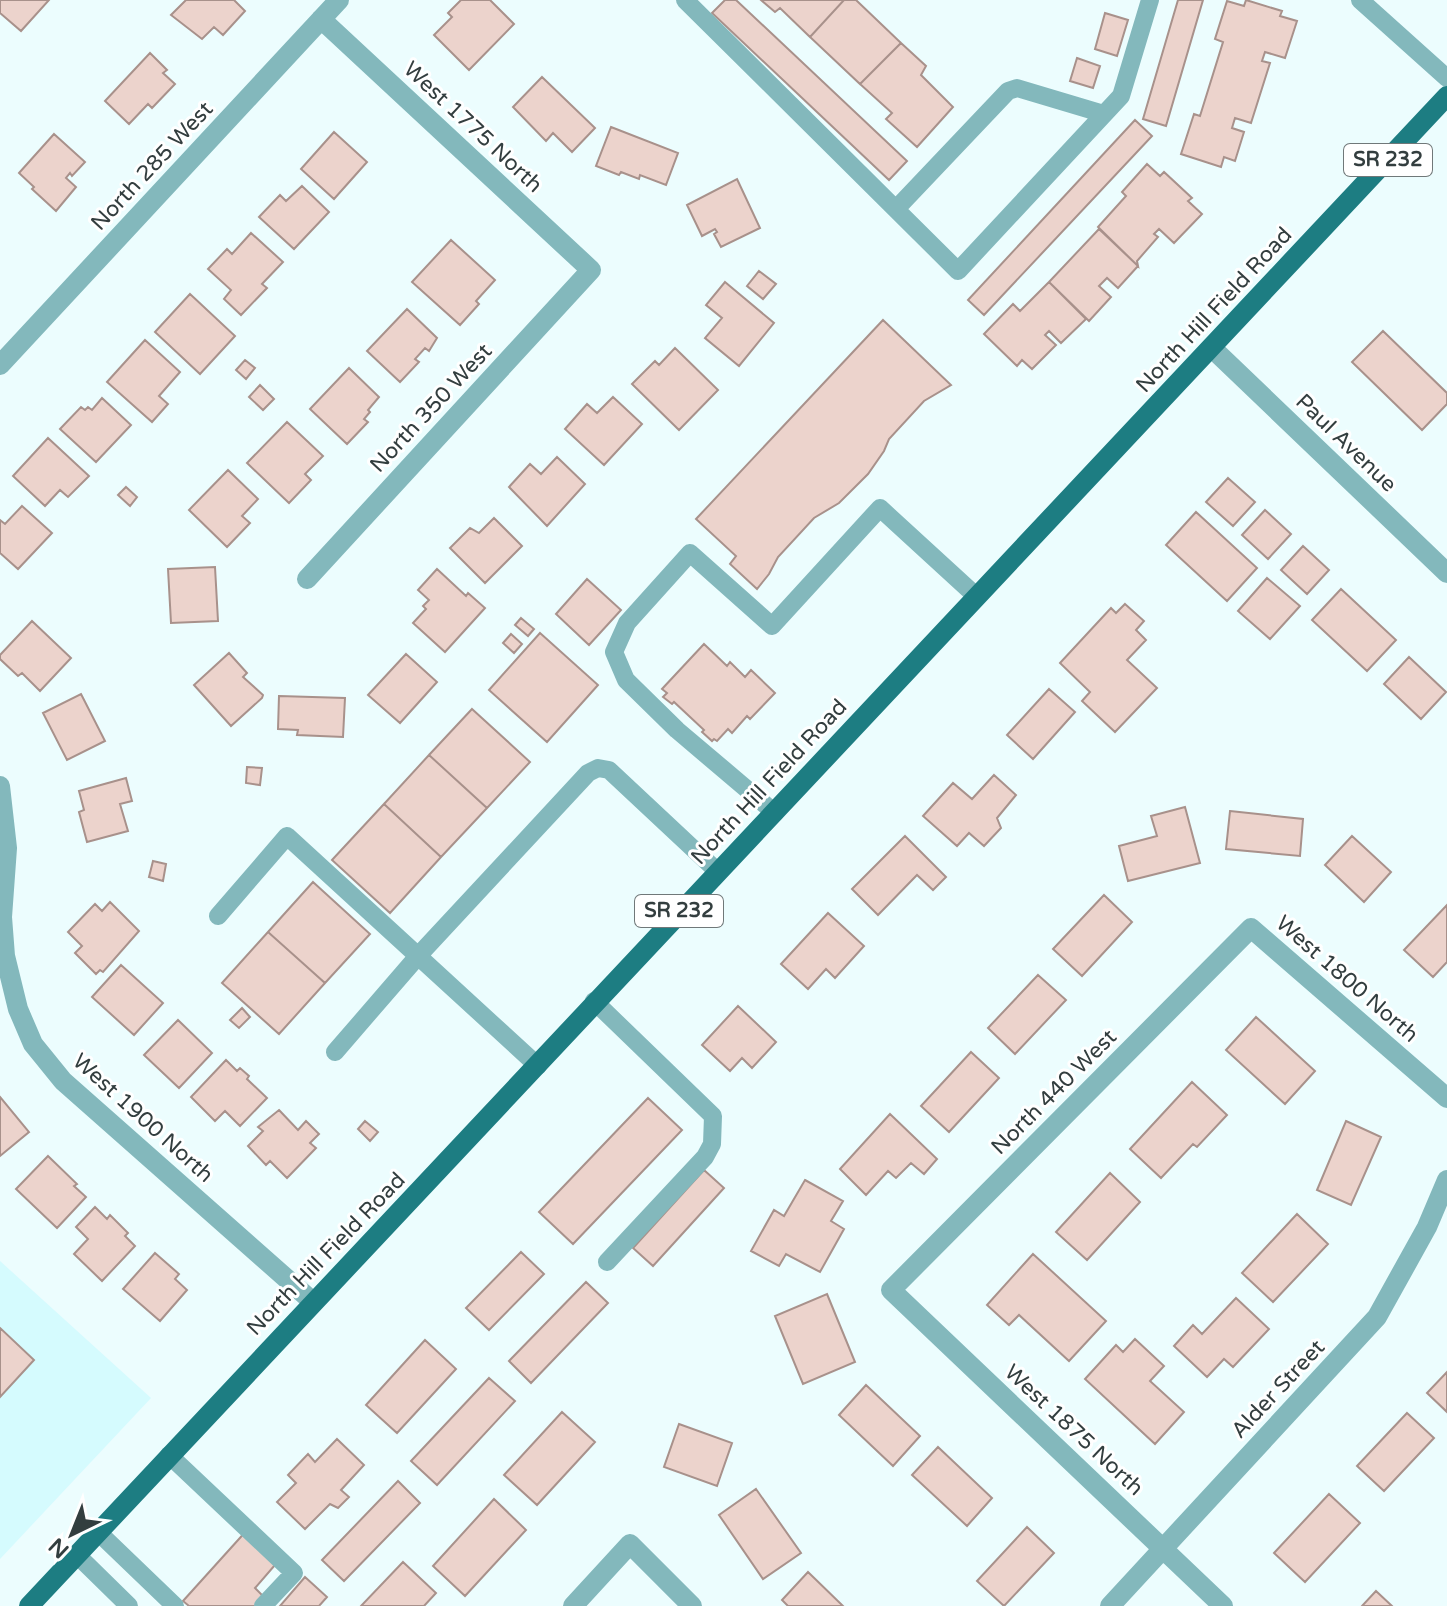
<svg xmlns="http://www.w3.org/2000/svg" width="1447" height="1606" viewBox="0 0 1447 1606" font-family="'Varela Round',sans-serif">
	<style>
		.built { fill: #d5fbfe }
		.building { fill: #ecd3cc; stroke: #a8918b; stroke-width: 2 }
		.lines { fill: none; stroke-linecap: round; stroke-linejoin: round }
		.service { stroke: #83b8bc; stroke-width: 18 }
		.minor { stroke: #83b8bc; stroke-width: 20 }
		.primary { stroke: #1d7d82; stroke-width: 20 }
		.labels { text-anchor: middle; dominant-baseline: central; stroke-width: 6; stroke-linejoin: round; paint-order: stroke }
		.shield { fill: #fff; stroke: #707879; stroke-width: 2 }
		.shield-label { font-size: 20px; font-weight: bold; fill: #333e3f }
		.street-label { font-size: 22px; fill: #333e3f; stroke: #fff }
	</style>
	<rect width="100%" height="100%" fill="#ecfdfe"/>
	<!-- built -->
	<path class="built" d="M0,1261l151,137 -151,161z"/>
	<!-- building -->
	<path class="building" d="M0,0h49l-28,31 -21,-18z
		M186,0h48l11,11 -22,24 -9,-8 -12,12 -31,-24z
		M461,0h29l24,24 -45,46 -35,-35 18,-18 -4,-4z
		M725,0h11l171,161 -18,19 -177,-167z
		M761,0h83l-34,37 -30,-29 -5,4z
		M844,0h12l45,43 -41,41 -50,-47z
		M1178,0h25l-37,126 -23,-7z
		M1246,0l36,11 -2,5 17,5 -12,37 -20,-6 -3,9 8,2 -19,60 -16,-5 -3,10 12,4 -9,29 -11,-4 -3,10 -40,-13 13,-40 6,2 23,-74 -8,-3 12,-38 17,5z
		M1105,13l23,7 -11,36 -22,-7z
		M901,43l25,23 -5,9 32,32 -36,40 -31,-28 6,-6 -32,-29z
		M150,53l17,17 -4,3 12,11 -23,24 -4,-4 -19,20 -24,-23z
		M1077,58l23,8 -7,22 -23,-7z
		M542,77l53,51 -23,24 -19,-19 -7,8 -33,-34z
		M1135,120l17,16 -168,179 -16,-15z
		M611,127l67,26 -12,32 -26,-10 -1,4 -18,-7 -2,3 -23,-9z
		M334,132l33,30 -33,37 -33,-30z
		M54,134l31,28 -13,14 -2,-3 -4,5 10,9 -20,24 -24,-22 2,-2 -15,-14z
		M1147,164l13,12 4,-4 28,26 -4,3 14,13 -28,29 -15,-14 -5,5 4,3 -21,24 1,5 -40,-39 28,-31 -4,-4z
		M737,179l23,49 -39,19 -7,-13 3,-2 -2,-3 -13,7 -15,-31z
		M302,186l27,26 -35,37 -35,-32 21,-22 6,6z
		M1099,229l39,37 -20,22 -11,-10 -8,8 12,11 -22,24 -40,-39z
		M251,233l32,29 -21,22 5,4 -26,27 -17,-16 7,-9 -23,-21 19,-20 5,5z
		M451,240l44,40 -19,21 3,3 -19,21 -48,-43z
		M759,271l17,13 -13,15 -16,-13z
		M725,282l49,41 -35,43 -34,-28 17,-20 -16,-13z
		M1049,282l37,37 -25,24 -12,-12 -4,4 11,10 -24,24 -10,-9 -5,6 -33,-32 29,-30 7,7z
		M190,294l45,42 -35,38 -45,-42z
		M407,309l30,29 -8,13 -4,-3 -10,11 4,3 -19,20 -33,-31z
		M883,320l68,65 -27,16 -35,38 -5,12 -16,23 -29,29 -25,15 -36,39 -9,17 -12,15 -27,-25 6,-8 -40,-37z
		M1383,331l64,62v11l-25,26 -70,-68z
		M145,340l35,32 -21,24 9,8 -16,18 -45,-40z
		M675,348l43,42 -39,40 -47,-46 23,-23 4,4z
		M245,360l10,8 -9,11 -10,-9z
		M349,368l30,29 -11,13 2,2 -6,7 4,3 -21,22 -37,-35z
		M260,385l14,14 -11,11 -14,-13z
		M613,397l29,27 -38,41 -39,-36 22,-25 10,9z
		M102,398l29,27 -35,37 -36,-33 21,-22 4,3 3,-3 4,3z
		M287,422l36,34 -18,18 6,6 -22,23 -42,-40z
		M48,438l41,38 -21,21 -8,-7 -15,16 -32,-30z
		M557,457l28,27 -38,42 -38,-39 21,-23 11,10z
		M228,470l30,29 -16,17 8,7 -23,24 -38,-37z
		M1228,478l27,24 -22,24 -27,-24z
		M126,487l11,10 -7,9 -12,-11z
		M22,506l30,27 -34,36 -18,-16v-33l5,4z
		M1265,510l26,24 -23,25 -26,-24z
		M1196,512l61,56 -30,33 -61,-56z
		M494,518l28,28 -37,37 -35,-35 20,-20 9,5z
		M1303,546l26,24 -22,24 -26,-24z
		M215,567l3,54 -47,2 -3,-54z
		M437,569l29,27 2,-3 17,15 -40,44 -32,-29 13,-14 -3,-3 6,-6 -11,-10z
		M1267,578l33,28 -30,33 -32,-28z
		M587,579l34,31 -32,35 -33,-31z
		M1341,589l55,51 -29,31 -55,-51z
		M1125,604l19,17 -8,9 10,10 -19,20 30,28 -42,44 -33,-31 8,-9 -30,-29 51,-55 5,5z
		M521,618l13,11 -6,7 -13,-11z
		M32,621l39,37 -31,33 -18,-18 -4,3 -18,-17v-4z
		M540,633l58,52 -51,57 -58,-52z
		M511,634l11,10 -8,9 -11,-10z
		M704,644l23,22 3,-4 15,15 6,-7 24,23 -25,26 -3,-3 -15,17 -4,-4 -11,12 -3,-2 -2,2 -10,-9 2,-2 -30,-28 -2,2 -9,-7 4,-4 -5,-4z
		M229,653l18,20 -4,4 20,18 -1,3 -31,28 -37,-41z
		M406,654l31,28 -37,41 -32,-28z
		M1409,657l37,35 -25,27 -37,-35z
		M1049,689l26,23 -42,47 -26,-24z
		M81,694l24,47 -38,19 -24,-47z
		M279,696l66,2 -2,39 -46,-2 1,-5 -20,-1z
		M472,709l58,53 -43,46 -58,-53z
		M429,755l58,53 -46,49 -57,-53z
		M247,767l15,1 -2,17 -14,-2z
		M994,775l22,20 -19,23 4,10 -17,18 -15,-13 -12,13 -34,-30 30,-33 19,16z
		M126,778l6,23 -12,3 8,27 -41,11 -8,-30 5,-2 -5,-19z
		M384,804l57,53 -51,56 -58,-53z
		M1185,807l15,56 -72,18 -9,-35 38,-10 -6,-20z
		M1230,811l73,8 -3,37 -74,-7z
		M905,836l41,41 -13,13 -16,-15 -39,40 -26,-26z
		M1352,836l39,36 -27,30 -39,-37z
		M153,861l13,3 -3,17 -14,-4z
		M313,882l57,52 -45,49 -57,-51z
		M1104,895l28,27 -50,54 -29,-27z
		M110,902l29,29 -36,41 -3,-2 -4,4 -21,-21 7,-7 -14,-14 27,-28 7,7z
		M1447,905v57l-14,15 -29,-27z
		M828,913l36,33 -29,32 -9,-9 -18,20 -27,-25z
		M268,932l57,51 -46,51 -57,-51z
		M121,965l42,38 -29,32 -42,-38z
		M1038,975l28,25 -51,54 -27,-26z
		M738,1006l38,36 -24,26 -10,-10 -12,13 -28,-26z
		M242,1008l8,9 -11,11 -9,-8z
		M1256,1017l59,54 -30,33 -59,-54z
		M178,1020l34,33 -33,35 -35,-33z
		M971,1052l28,26 -50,54 -28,-26z
		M226,1060l11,11 3,-3 9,8 -2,3 20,19 -27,28 -15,-15 -10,10 -24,-24z
		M1192,1082l35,33 -30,32 -4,-3 -32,34 -31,-29z
		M0,1097l29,35 -29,24z
		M648,1098l34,32 -109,114 -34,-32z
		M279,1110l19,20 8,-9 13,13 -9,9 6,5 -29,30 -17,-17 -4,4 -18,-19 15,-15 -5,-4z
		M890,1114l47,45 -13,15 -13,-11 -15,15 -8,-7 -22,24 -26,-26z
		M365,1121l13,11 -8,9 -12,-12z
		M1346,1121l35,16 -30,68 -34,-15z
		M48,1156l29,28 -3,2 12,11 -29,31 -41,-39z
		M704,1170l20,18 -71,78 -20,-18z
		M1110,1173l30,29 -53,58 -31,-28z
		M805,1180l38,21 -12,20 13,8 -24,43 -34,-18 -7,12 -28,-15 23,-41 10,6z
		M95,1207l12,12 3,-4 18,18 -3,3 10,10 -33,35 -28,-27 14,-15 -12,-12z
		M1297,1214l31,30 -55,58 -31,-29z
		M521,1252l23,22 -55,56 -23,-22z
		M155,1253l24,21 -4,5 12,11 -27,31 -37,-32z
		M1033,1254l73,67 -37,40 -50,-46 -10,10 -22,-20z
		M586,1282l22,21 -77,80 -22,-22z
		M827,1294l28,68 -52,22 -28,-68z
		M1236,1298l33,31 -36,38 -9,-8 -17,18 -33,-31 19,-21 9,9z
		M0,1328l34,32 -34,37z
		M1135,1339l29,27 -14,15 34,31 -29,32 -70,-65 31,-34 7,7z
		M425,1340l31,29 -59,64 -31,-28z
		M1447,1372v40l-20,-19z
		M489,1378l26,23 -78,84 -26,-24z
		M866,1385l54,51 -27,30 -54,-51z
		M562,1412l33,30 -58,63 -33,-30z
		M1407,1413l27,25 -50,53 -27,-25z
		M679,1424l53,19 -15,43 -53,-19z
		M337,1439l27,26 -23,25 8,7 -11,11 -8,-4 -25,25 -28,-27 19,-19 -8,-8 20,-21 7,8z
		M938,1447l54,51 -25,28 -55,-51z
		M398,1481l22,22 -76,78 -22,-21z
		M756,1489l45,64 -38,26 -44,-64z
		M1329,1494l31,29 -55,59 -31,-29z
		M494,1499l32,31 -61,66 -32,-30z
		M1027,1527l27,26 -50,53 -27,-25z
		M248,1529l33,29 -26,30 9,9 -7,9h-68l-6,-5z
		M403,1562l33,31 -12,13h-63z
		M808,1572l35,34h-55l-6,-6z
		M305,1577l22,20 -8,9h-39z
		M1376,1591l16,15h-30z"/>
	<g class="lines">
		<!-- service -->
		<path class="service" d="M685,0l273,271 163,-175 29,-96
			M1360,0l87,78
			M896,209l112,-118 9,-3 87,26
			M775,813l-98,-83 -51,-50 -12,-28 13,-29 63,-70 82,73 108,-118 96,88
			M218,916l69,-80 131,120 -83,96
			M594,1001l119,115 -1,28 -7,13 -98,105
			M538,1066l-120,-110 170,-183 10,-5 11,2 108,101
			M169,1455l125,118 -31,33
			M98,1532l77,74
			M77,1555l52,51"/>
		<!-- minor -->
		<path class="minor" d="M1212,348l235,225
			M0,365l339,-365
			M307,579l284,-309 -270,-251
			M0,786l7,62 -5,69 3,39 13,53 15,35 30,37 250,221
			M573,1606l57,-62 62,62
			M1110,1606l267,-289 50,-90 20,-47
			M1223,1606l-332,-316 360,-362 196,170"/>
		<!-- primary -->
		<path class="primary" d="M29,1606l1418,-1510"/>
	</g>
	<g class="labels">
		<!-- shield labels -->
		<g class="shield">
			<rect x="1344" y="144" width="88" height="32" rx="6"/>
			<rect x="635" y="895" width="88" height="32" rx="6"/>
		</g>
		<g class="shield-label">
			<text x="1388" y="160">SR 232</text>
			<text x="679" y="911">SR 232</text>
		</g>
		<!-- street labels -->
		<g class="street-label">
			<text transform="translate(473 127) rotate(43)">West 1775 North</text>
			<text transform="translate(152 166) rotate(-47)">North 285 West</text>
			<text transform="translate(1214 310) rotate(-47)">North Hill Field Road</text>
			<text transform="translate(431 408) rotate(-47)">North 350 West</text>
			<text transform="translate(1346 443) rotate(44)">Paul Avenue</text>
			<text transform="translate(769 782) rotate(-47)">North Hill Field Road</text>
			<text transform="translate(1347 979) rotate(41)">West 1800 North</text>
			<text transform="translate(1054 1092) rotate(-45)">North 440 West</text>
			<text transform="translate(143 1118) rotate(42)">West 1900 North</text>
			<text transform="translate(326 1254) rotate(-46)">North Hill Field Road</text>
			<text transform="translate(1278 1389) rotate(-47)">Alder Street</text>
			<text transform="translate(1074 1430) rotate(43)">West 1875 North</text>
		</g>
	</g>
	<!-- north arrow -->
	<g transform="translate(72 1534) rotate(223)" stroke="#ffffff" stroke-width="6" paint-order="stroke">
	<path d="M0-6L14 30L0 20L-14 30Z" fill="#333e3f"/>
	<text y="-12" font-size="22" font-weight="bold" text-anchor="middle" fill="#333e3f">N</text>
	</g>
</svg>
